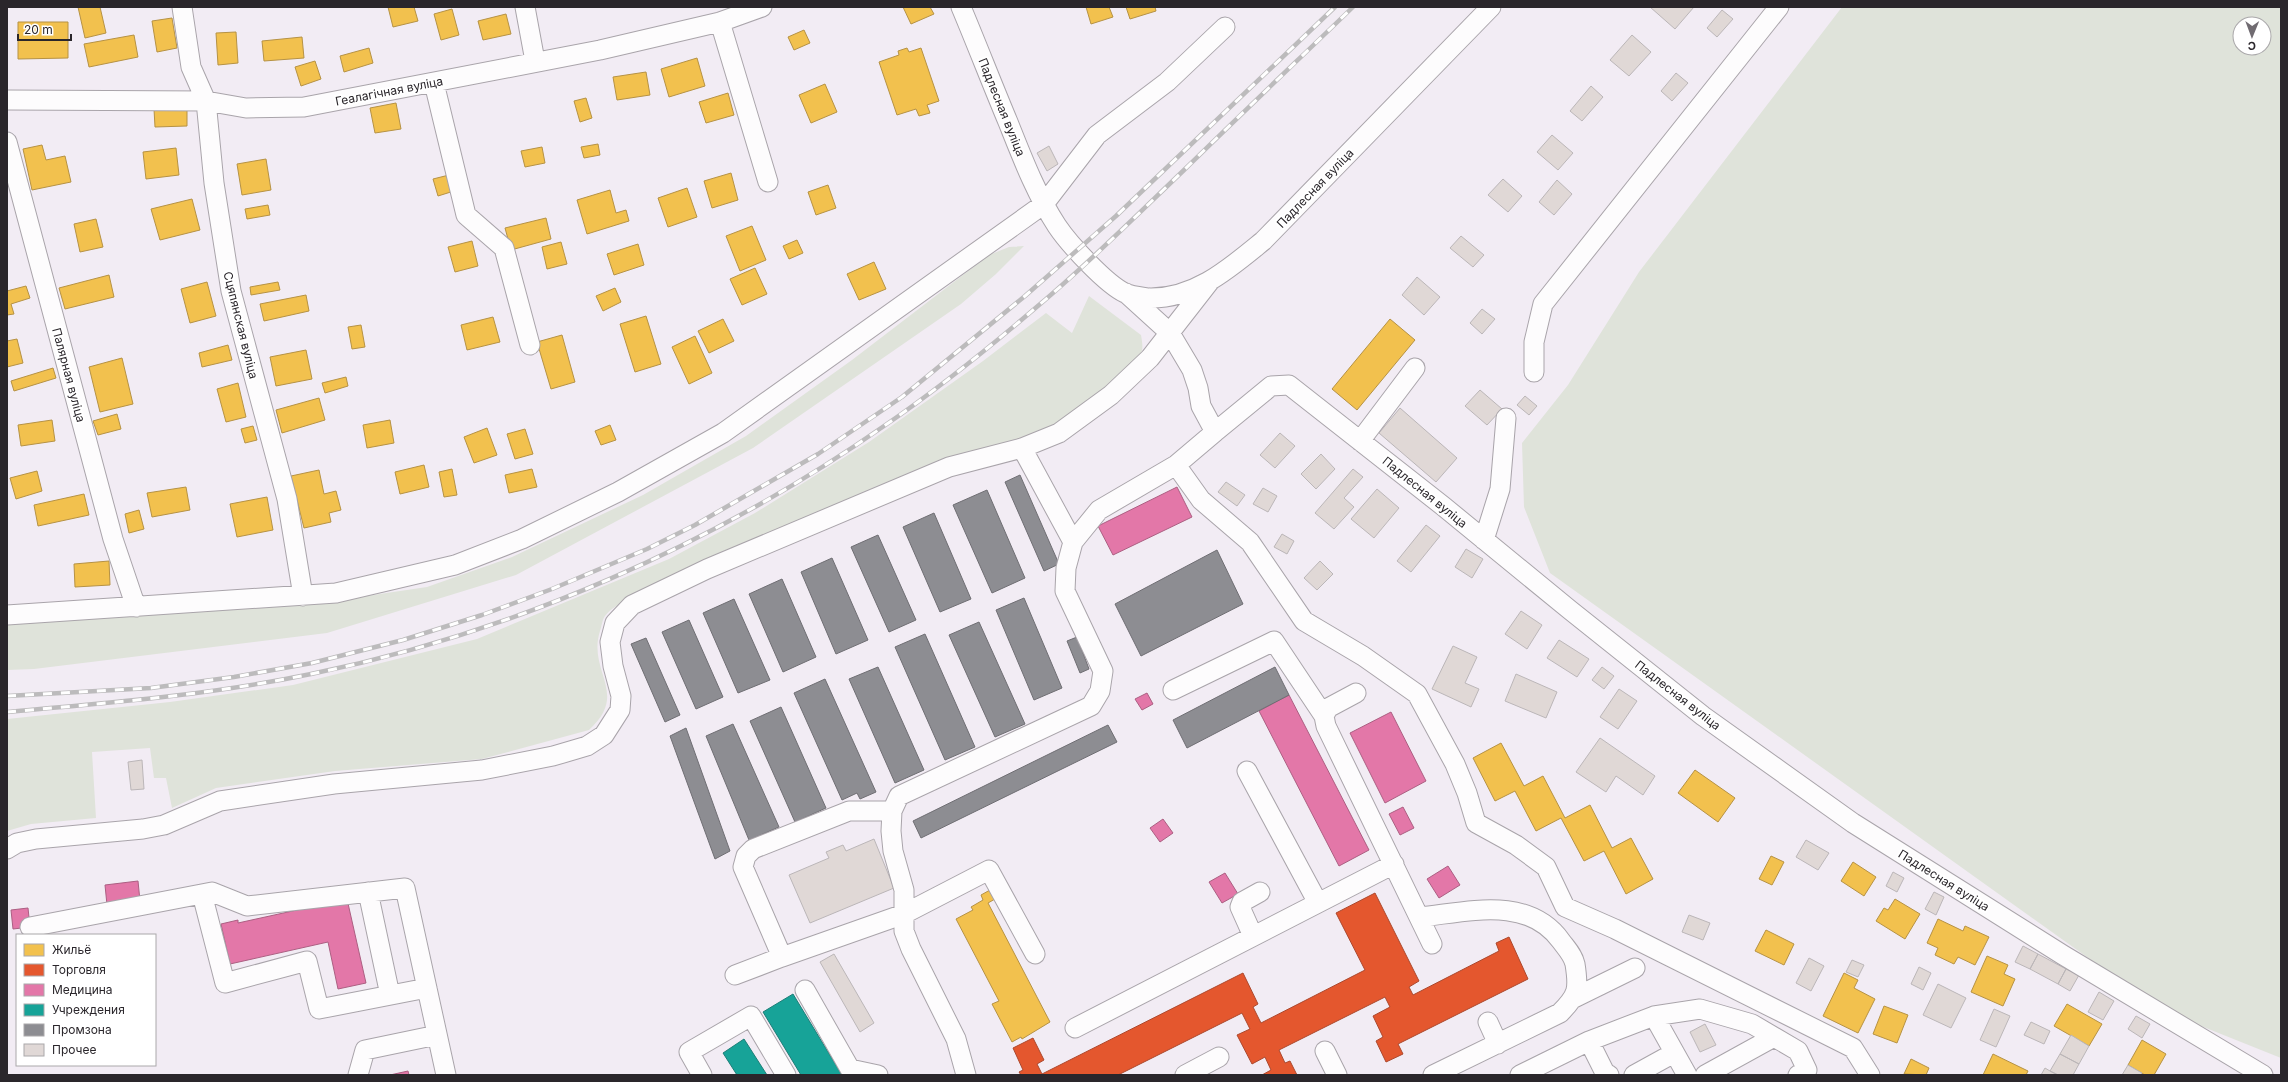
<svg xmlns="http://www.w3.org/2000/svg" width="2288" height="1082" viewBox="0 0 2288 1082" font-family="Inter,sans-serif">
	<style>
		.green { fill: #dfe3da; fill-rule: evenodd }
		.homes { fill: #f2c14e; stroke: #b69244 }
		.shops { fill: #e4572e; stroke: #ac482d }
		.health { fill: #e377a8; stroke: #ac5f82 }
		.public { fill: #17a398; stroke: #1d7e77 }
		.industry { fill: #8d8d92; stroke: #6f6e73 }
		.building { fill: #e0d8d6; stroke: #bbb6b8 }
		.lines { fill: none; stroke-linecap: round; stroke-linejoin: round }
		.minor-casing { stroke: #a9a4aa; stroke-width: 21 }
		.minor { stroke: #fdfcfd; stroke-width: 19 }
		.rail-casing { stroke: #bcbbbc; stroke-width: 4.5 }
		.rail { stroke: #fff; stroke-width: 3; stroke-dasharray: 9; stroke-linecap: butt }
		.labels { text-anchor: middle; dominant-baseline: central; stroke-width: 4; stroke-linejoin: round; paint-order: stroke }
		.street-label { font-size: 12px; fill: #2a262b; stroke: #fff }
	</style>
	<rect width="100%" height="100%" fill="#f2ecf4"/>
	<!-- green -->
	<path class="green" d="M1842,7h439v1051l-120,-48 -611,-437 -26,-66 -2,-64 46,-58 71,-113zM2240,24h24v24h-24z
		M1024,246l-28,28 -35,30 -208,144 -237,127 -189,58 -293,36 -27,1v-47l339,-24 81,-12 85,-30 131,-62 103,-59 106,-76 137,-105 20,-8z
		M1089,296l52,39c1,6 3,15 -1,21 -13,24 -58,51 -81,68l-432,175c-7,5 -17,10 -22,17 -3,4 -3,10 -5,15 -13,41 30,62 -11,99l-107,29 -147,12 -119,17 -44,20 -6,-30h-12l-4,-30 -58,4 4,66 -65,6 -24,7v-112l163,-17 123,-17 184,-46 192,-80 86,-46 114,-71 114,-81 63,-48 26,20z"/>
	<!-- homes -->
	<path class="homes" d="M78,7h22l6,26 -21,5z
		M388,7h26l4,14 -25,6z
		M903,7h27l4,7 -23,10z
		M1086,7h23l4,10 -22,7z
		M1126,7h29l1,4 -26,8z
		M452,9l7,26 -18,5 -7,-26z
		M506,14l5,20 -28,6 -5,-19z
		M172,18l5,30 -20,4 -5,-31z
		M18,22h50v36l-50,1z
		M804,30l6,13 -16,7 -6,-13z
		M236,32l2,31 -20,2 -2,-32z
		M134,35l4,22 -49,10 -5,-23z
		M302,37l2,21 -40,3 -2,-20z
		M369,48l4,15 -29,9 -4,-16z
		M907,48l2,4 12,-4 18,53 -12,4 3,8 -11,3 -3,-7 -19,6 -18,-53 20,-7 -1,-4z
		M697,58l8,28 -36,11 -8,-28z
		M315,61l6,18 -20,7 -6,-19z
		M646,72l4,23 -33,5 -4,-23z
		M825,84l12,28 -26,11 -12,-28z
		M728,93l6,22 -28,8 -7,-21z
		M586,98l6,20 -12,4 -6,-21z
		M396,103l5,26 -26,4 -5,-25z
		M154,109h33v17l-32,1z
		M598,144l2,11 -16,3 -3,-11z
		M42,145l4,15 19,-4 6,26 -39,8 -9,-41z
		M542,147l3,16 -20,4 -4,-16z
		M176,148l3,27 -33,4 -3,-27z
		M266,159l5,31 -29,5 -5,-31z
		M731,173l7,27 -26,8 -8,-27z
		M449,175l5,16 -16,5 -5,-17z
		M828,185l8,23 -20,7 -8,-23z
		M687,188l10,29 -29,10 -10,-29z
		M610,190l6,23 10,-3 3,11 -42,13 -10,-34z
		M192,199l8,31 -40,10 -9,-31z
		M268,205l2,10 -23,4 -2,-10z
		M546,218l5,21 -40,11 -6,-22z
		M96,219l7,28 -23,5 -6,-28z
		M752,226l14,34 -26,11 -14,-35z
		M797,240l6,13 -14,6 -6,-13z
		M472,241l6,25 -23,6 -7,-25z
		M561,242l6,22 -20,5 -5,-22z
		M638,244l6,21 -30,10 -7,-21z
		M874,262l12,27 -27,11 -12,-26z
		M755,268l12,26 -25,11 -12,-26z
		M109,275l5,22 -49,12 -6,-21z
		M207,282l9,34 -26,7 -9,-34z
		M278,282l2,8 -29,5 -1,-8z
		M26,286l4,12 -19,6 3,10 -7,1v-24z
		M615,288l6,14 -18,9 -7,-15z
		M306,295l3,16 -45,10 -4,-17z
		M646,316l15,48 -26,8 -15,-48z
		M493,317l7,25 -33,8 -6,-25z
		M723,319l11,22 -25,12 -11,-22z
		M1390,319l25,21 -58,70 -25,-21z
		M361,325l4,22 -13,2 -4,-22z
		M562,335l13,47 -24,7 -14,-47z
		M695,336l17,37 -23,11 -17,-37z
		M17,339l6,24 -16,4v-26z
		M228,345l4,15 -30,7 -3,-14z
		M306,350l6,29 -36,7 -6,-29z
		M122,358l11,46 -33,8 -11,-45z
		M53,368l3,10 -42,13 -3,-10z
		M346,377l2,9 -23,7 -3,-10z
		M238,383l8,34 -20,5 -9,-33z
		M319,398l6,22 -43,13 -6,-23z
		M117,414l4,15 -23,6 -5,-14z
		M52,420l3,21 -34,5 -3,-21z
		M390,420l4,23 -27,5 -4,-23z
		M610,425l6,15 -15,5 -6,-14z
		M253,426l4,14 -12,3 -4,-14z
		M487,428l10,27 -23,8 -10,-26z
		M525,429l8,25 -18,5 -8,-25z
		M424,465l5,22 -29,7 -5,-22z
		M452,469l5,26 -13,2 -5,-25z
		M532,469l5,18 -28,6 -4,-18z
		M319,470l5,24 12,-3 5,19 -12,3 2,9 -27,6 -13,-52z
		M37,471l5,20 -26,8 -6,-21z
		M186,487l4,23 -38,7 -5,-24z
		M84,494l5,21 -51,11 -4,-21z
		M267,497l6,33 -36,7 -7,-33z
		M139,510l5,19 -15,4 -4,-19z
		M109,561l1,24 -35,2 -1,-23z
		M1501,743l23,43 19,-10 22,42 25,-13 22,43 19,-10 22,41 -27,15 -22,-43 -20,10 -23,-43 -25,13 -21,-40 -20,10 -22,-43z
		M1695,770l40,28 -17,24 -40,-29z
		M1771,856l13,6 -12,23 -13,-6z
		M1853,862l23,15 -12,19 -23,-15z
		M990,890l5,9 -7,4 62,119 -28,17 -1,-2 -9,5 -20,-38 7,-3 -43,-82 17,-9 -2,-3 12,-7 -2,-5z
		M1895,899l25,15 -15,25 -29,-18 8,-13 4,2z
		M1938,919l25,12 2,-5 24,11 -14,28 -17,-8 -4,7 -19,-9 3,-7 -11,-5z
		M1766,930l28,14 -10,21 -29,-14z
		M1987,956l21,9 -4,9 11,5 -12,27 -32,-14z
		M1844,973l14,7 -4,8 21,11 -17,34 -35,-17z
		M2067,1004l35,20 -13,22 -35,-20z
		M1884,1006l24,9 -11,28 -24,-9z
		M2142,1040l24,14 -12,21h-9l-17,-10z
		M1993,1054l35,17 -2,4h-43z
		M1911,1059l18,9 -3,7 -22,-1z"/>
	<!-- shops -->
	<path class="shops" d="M1375,893l44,88 -10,6 4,8 86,-44 -3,-8 13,-6 19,42 -130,65 5,10 -17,8 -10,-21 7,-4 -10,-21 17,-9 -5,-10 -106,53 6,13 5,-2 7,14h-35l9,-5 -6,-13 -13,7 -15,-29 13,-6 -8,-16 -124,62h-97l-2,-3 4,-2 -10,-22 20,-10 11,22 -7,4 5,10 201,-101 15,31 -5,3 8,16 104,-53 -29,-57z"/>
	<!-- health -->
	<path class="health" d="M1177,487l15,30 -79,38 -15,-29z
		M1147,693l6,11 -11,6 -7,-11z
		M1289,695l80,155 -30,16 -80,-155z
		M1391,712l35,69 -41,22 -35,-70z
		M1403,807l11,21 -14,7 -11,-21z
		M1163,819l10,14 -13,9 -10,-14z
		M1448,866l12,19 -21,13 -12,-19z
		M1225,873l13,21 -16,9 -13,-21z
		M138,881l2,20 -33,4 -2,-20z
		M347,899l19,84 -28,6 -10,-47 -98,22 -9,-40 17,-4v3z
		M28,908l2,19 -17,2 -2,-19z
		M408,1071l1,4h-19z"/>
	<!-- public -->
	<path class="public" d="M793,994l49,81h-41l-38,-63z
		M744,1039l23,36h-30l-14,-22z"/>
	<!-- industry -->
	<path class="industry" d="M1020,475l39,89 -15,7 -39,-89z
		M987,490l38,88 -33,15 -39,-88z
		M934,513l37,86 -31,13 -37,-85z
		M878,535l38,85 -27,12 -38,-85z
		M1217,550l26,54 -102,52 -26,-52z
		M832,558l36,82 -32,14 -35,-82z
		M782,579l34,78 -33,15 -34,-78z
		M1024,598l38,90 -28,12 -38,-90z
		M734,599l36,81 -32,13 -35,-80z
		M689,620l34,77 -27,12 -34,-77z
		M979,622l46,102 -30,13 -46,-102z
		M925,634l50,113 -30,13 -50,-113z
		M1077,637l12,32 -9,4 -13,-32z
		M646,638l34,77 -15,7 -34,-78z
		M878,667l46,103 -29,13 -46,-104z
		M1275,667l14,28 -102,53 -14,-28z
		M825,679l51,113 -16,7 -3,-6 -15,7 -48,-107z
		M781,707l45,101 -31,14 -45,-101z
		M733,724l46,103 -30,13 -43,-104z
		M1108,725l9,17 -196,96 -8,-17z
		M686,728l44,123 -15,8 -45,-123z"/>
	<!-- building -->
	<path class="building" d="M1650,7h44l-19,22z
		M1722,10l11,9 -16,18 -10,-9z
		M1632,35l19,17 -22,24 -19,-16z
		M1676,73l12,10 -16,18 -11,-10z
		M1591,86l12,11 -21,24 -12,-10z
		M1552,135l21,18 -15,17 -21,-18z
		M1049,146l9,18 -11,7 -10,-18z
		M1503,179l19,17 -14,16 -20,-17z
		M1557,180l15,14 -18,21 -15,-13z
		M1461,236l23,19 -11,12 -23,-19z
		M1417,277l23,20 -16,18 -22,-20z
		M1482,309l13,10 -13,15 -12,-11z
		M1480,390l22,19 -15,16 -22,-19z
		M1525,396l12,10 -8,9 -12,-10z
		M1400,408l57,50 -21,24 -57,-49z
		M1280,433l15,13 -20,22 -15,-13z
		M1321,454l14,15 -19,20 -15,-15z
		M1353,469l10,8 -19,21 10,9 -20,22 -19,-16z
		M1226,482l19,13 -8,11 -19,-14z
		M1263,488l14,8 -9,16 -15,-8z
		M1377,489l22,19 -25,30 -23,-19z
		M1426,525l14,11 -29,36 -14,-11z
		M1282,534l12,7 -7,13 -13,-7z
		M1466,549l17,10 -11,19 -17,-11z
		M1320,561l13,13 -16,16 -13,-12z
		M1521,611l21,14 -15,24 -22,-15z
		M1559,640l30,19 -12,18 -30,-19z
		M1453,646l24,11 -12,26 14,6 -8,18 -39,-18z
		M1602,667l12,9 -10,13 -12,-9z
		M1516,674l41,18 -11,26 -41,-17z
		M1619,689l18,12 -19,28 -18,-12z
		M1600,738l55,38 -12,19 -27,-19 -10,16 -30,-20z
		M142,760l2,29 -13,1 -3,-28z
		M874,839l20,49 -84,35 -21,-48 40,-17 -3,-6 17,-7 3,6z
		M1806,840l23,13 -11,17 -22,-13z
		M1893,872l11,6 -7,14 -11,-6z
		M1934,892l10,5 -8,18 -11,-6z
		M1689,915l21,8 -7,17 -21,-8z
		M2023,946l15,8 -8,15 -15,-7z
		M834,954l40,69 -14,9 -40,-70z
		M2038,954l28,15 -8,15 -28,-15z
		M1809,958l15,8 -13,25 -15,-8z
		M1852,960l12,5 -6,12 -12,-5z
		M1919,967l12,6 -8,17 -12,-6z
		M2066,969l13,6 -9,16 -12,-7z
		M1938,984l28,14 -15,30 -28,-13z
		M2099,992l15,9 -11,19 -15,-8z
		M1994,1009l16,7 -14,31 -16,-7z
		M2136,1016l14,8 -8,14 -14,-9z
		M2031,1022l19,9 -6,13 -20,-9z
		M1705,1024l11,21 -16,7 -10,-20z
		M2071,1035l18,11 -10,18 -19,-10z
		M2060,1054l19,10 -6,11h-15l-8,-4z
		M2128,1065l14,8 -1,2h-19z
		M2045,1068l5,3 8,4h-17z"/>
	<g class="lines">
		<defs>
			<path id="minor" d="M182,7l9,60 15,34 8,82 17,108 56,208 16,97
				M525,7l10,54
				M961,7c16,38 31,77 47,115 14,35 28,72 49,104 12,18 49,58 68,67 6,3 18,4 24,5 46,1 81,-30 114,-57l228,-234
				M720,22l48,160
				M434,83l32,132 38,33 26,97
				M7,100l199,1 40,7 58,-1 296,-57 120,-28 42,-15
				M7,142l106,397 23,68
				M1126,293l44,40 22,37 6,18 3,18 14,26 56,-46 18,-1 154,121 127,104 133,106 150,107 210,132 200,120
				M1534,372v-30l9,-38 236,-297
				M1215,432l-39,33 25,35 49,42 54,79 59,35 54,38 38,70 12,29 9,30 40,22 30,22 19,40 50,22 238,119 17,27
				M1360,441l55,-73
				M1022,448l51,94
				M1484,540l16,-51 6,-71
				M7,615l329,-22 119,-28 67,-26 96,-47 105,-59 321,-229 53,-69 70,-53 58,-55
				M1173,690l101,-49 50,75
				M1356,693l-28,15 -4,8 2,10 106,218
				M1247,771l71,132
				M892,811h-43l-96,38 -7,7 -3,11 39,90 122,-43 85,-44 46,84
				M7,849l10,-6 19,-4 107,-10 21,-4 56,-24 114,-17 148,-14 71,-14 34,-10 17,-11 16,-25 1,-14 -8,-30 -3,-24 5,-19 17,-18 75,-36 242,-102 73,-19 37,-15 52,-38 39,-37 60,-77
				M368,892l22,103
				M202,894l23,89 82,-22 12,48 108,-21
				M1420,917c48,-5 108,-22 141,24 6,8 12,14 14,23 4,25 3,31 -15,49l-127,62
				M30,927l182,-35 35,14 158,-18 41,187
				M1253,936l-13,-29 2,-5 18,-10
				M735,975l47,-18
				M805,990l45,79 28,6
				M1574,998l61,-30
				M1654,1016l33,59
				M1488,1022l10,22
				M1075,1028l319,-164
				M1589,1041l16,32 4,2
				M1325,1051l12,24
				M358,1075l7,-25 72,-15
				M702,1075l-13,-23 62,-36 35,59
				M966,1075l-10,-36 -45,-90 -7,-18v-41l-11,-39 -2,-20 1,-20 7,-15 192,-90 9,-15 3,-20 -38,-80 1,-23 7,-26 26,-32 77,-45
				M1185,1075l34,-18
				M1520,1075l69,-34 65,-25 46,-7 52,15 46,27 9,19 -9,5
				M1634,1075l40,-22
				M1705,1075l69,-38"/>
		</defs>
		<!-- minor casing -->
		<use href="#minor" class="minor-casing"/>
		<!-- minor -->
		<use href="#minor" class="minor"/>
		<defs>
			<path id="rail" d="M7,696l144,-8 83,-11 78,-14 91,-23 79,-25 70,-26 95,-40 48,-24 123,-71 84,-57 123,-101 91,-80 219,-209
				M7,712c102,-9 203,-17 304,-38 202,-41 404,-130 573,-248 54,-37 106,-79 155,-121 50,-42 97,-89 144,-134 56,-55 113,-109 170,-164"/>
		</defs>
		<!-- rail casing -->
		<use href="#rail" class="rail-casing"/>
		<!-- rail -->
		<use href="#rail" class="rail"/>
	</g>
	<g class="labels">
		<!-- street labels -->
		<g class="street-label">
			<text transform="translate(389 91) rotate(-11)">Геалагічная вуліца</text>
			<text transform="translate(1002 107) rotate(68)">Падлесная вуліца</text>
			<text transform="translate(1315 188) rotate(-46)">Падлесная вуліца</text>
			<text transform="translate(241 325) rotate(76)">Сцяпянская вуліца</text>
			<text transform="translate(69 375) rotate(75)">Палярная вуліца</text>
			<text transform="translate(1425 492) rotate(39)">Падлесная вуліца</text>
			<text transform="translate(1678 695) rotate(38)">Падлесная вуліца</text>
			<text transform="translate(1944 880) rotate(32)">Падлесная вуліца</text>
		</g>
	</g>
	<!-- border -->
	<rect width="2288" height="1082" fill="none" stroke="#2a262b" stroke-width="16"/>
	<!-- legend -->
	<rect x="16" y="934" width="140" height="132" fill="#ffffff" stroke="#aaa8aa"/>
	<rect x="24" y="944" width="20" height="12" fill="#f2c14e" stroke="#aaa8aa"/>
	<text x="52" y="954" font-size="12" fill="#2a262b">Жильё</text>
	<rect x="24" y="964" width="20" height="12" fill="#e4572e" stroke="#aaa8aa"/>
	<text x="52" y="974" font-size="12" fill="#2a262b">Торговля</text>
	<rect x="24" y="984" width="20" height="12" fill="#e377a8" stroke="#aaa8aa"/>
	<text x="52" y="994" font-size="12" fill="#2a262b">Медицина</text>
	<rect x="24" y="1004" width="20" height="12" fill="#17a398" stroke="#aaa8aa"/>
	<text x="52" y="1014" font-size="12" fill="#2a262b">Учреждения</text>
	<rect x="24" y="1024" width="20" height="12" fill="#8d8d92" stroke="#aaa8aa"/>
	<text x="52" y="1034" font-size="12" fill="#2a262b">Промзона</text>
	<rect x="24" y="1044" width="20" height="12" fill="#e0d8d6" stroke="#aaa8aa"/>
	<text x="52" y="1054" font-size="12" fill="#2a262b">Прочее</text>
	<!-- north arrow -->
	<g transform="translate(2252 36) rotate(181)"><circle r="19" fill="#ffffff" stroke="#aaa8aa"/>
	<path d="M0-3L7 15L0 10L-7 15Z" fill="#706b71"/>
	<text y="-6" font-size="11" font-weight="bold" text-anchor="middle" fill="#2a262b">С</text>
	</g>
	<!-- scale -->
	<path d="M18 34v6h53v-6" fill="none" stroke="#2a262b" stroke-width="2"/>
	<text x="24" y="34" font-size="12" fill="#2a262b" stroke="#ffffff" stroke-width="3" paint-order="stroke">20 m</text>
</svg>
